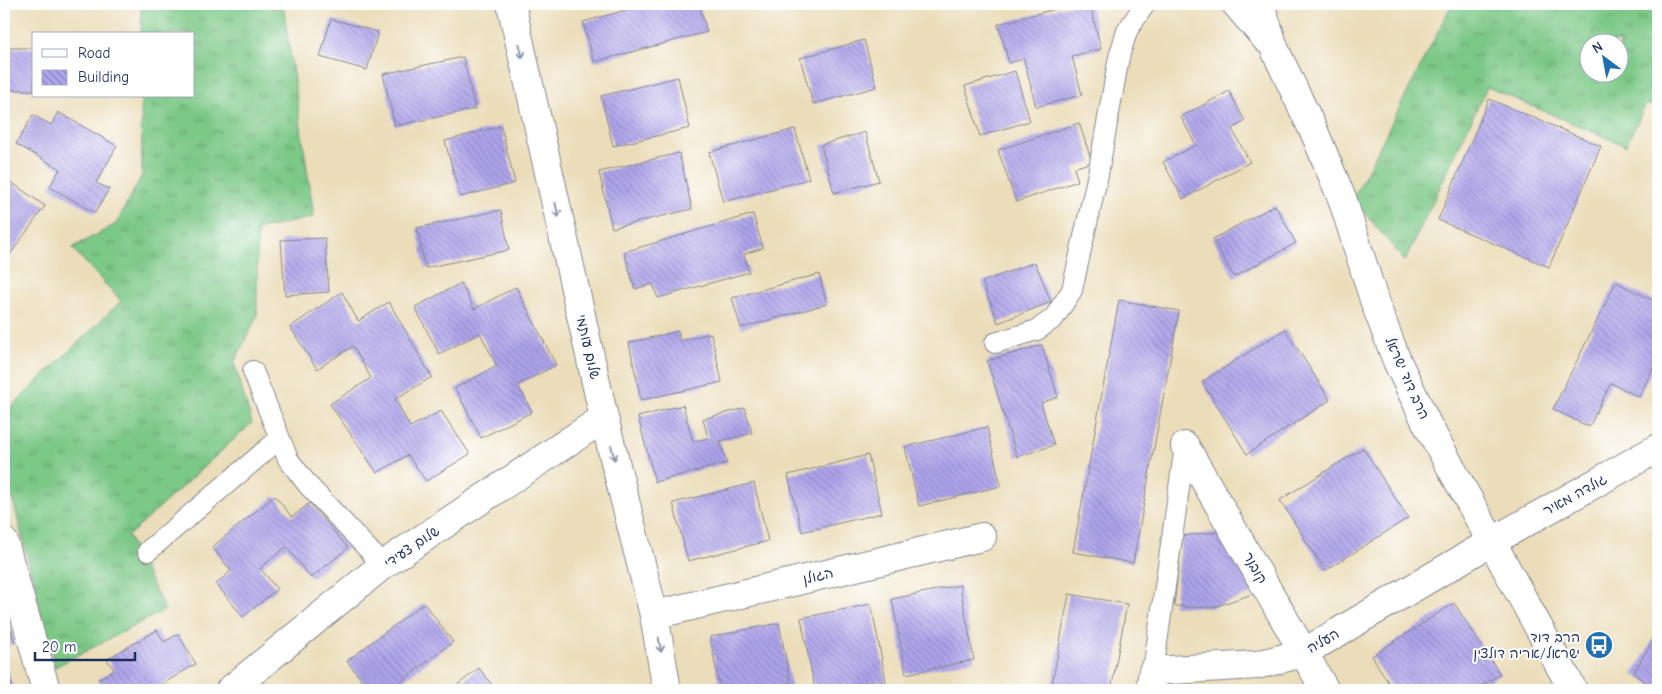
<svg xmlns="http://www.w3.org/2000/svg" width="1662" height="694" viewBox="0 0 1662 694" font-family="'Comic Neue','Playpen Sans Hebrew',sans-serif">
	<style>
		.grass { fill: url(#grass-tufts); stroke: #4c7c72; fill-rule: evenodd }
		.building { fill: url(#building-back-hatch) }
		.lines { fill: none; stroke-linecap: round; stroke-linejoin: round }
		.lane-casing { stroke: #83868c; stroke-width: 22 }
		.street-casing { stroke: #83868c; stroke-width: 30 }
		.secondary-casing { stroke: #83868c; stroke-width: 30 }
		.lane { stroke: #fff; stroke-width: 20 }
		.street { stroke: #fff; stroke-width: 28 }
		.secondary { stroke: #fff; stroke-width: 28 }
		.oneway { stroke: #8d97ae }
		.labels { text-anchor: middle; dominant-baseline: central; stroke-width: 4; stroke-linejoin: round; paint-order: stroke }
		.street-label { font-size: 14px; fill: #1b2f5e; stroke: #fff }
		.poi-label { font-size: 14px; fill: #1b2f5e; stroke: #fff; text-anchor: end }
	</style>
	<defs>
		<pattern id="grass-tufts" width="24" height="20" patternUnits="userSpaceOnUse" patternTransform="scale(1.25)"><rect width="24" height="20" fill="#7cc886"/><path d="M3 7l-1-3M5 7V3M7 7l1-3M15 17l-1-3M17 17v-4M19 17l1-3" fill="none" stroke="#65a371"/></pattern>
		<pattern id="building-back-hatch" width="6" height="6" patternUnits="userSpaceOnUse" patternTransform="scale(1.25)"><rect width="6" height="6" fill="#afa4eb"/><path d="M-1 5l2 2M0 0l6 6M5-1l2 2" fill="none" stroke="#8e86c2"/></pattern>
	</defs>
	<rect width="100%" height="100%" fill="#fff"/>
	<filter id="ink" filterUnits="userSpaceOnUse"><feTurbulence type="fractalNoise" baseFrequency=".02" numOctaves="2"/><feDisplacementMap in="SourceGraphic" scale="10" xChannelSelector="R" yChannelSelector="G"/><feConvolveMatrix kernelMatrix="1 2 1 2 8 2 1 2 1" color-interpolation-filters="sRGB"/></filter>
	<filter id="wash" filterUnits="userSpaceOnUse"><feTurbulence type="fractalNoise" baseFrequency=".0096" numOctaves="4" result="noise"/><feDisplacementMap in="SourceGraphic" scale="20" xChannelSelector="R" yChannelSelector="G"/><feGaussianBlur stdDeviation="1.12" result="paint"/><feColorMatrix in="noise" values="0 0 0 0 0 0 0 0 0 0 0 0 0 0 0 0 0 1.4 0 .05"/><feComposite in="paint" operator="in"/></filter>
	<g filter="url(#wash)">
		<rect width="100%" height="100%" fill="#ebddb9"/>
		<!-- grass -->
		<path class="grass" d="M141,4h142l31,213 -57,13v86l-23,47 18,60 -124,113 37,74 -110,57 -51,-202v-51l117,-113 -49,-53 44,-24 26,-49 -1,-79h53v-62h-53z
			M1452,4h184l22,10v93l-12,-3 -20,42 -139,-59 -82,174 -52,-62zM1590,42h30v30h-30z"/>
		<g id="blocks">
			<!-- building -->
			<path class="building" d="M648,4h23v3l13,-3h15l8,28 -113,30 -11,-40z
				M1075,4h15l11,45 -29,7 10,39 -46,12 -12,-48 -15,4 -11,-39z
				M331,19l47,13 -11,38 -47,-13z
				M864,40l13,47 -64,17 -13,-46z
				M4,48h30v42h-30z
				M463,57l12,52 -80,17 -12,-52z
				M1015,71l15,50 -50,15 -15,-50z
				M678,77l12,51 -77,18 -12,-50z
				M1229,91l16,30 -13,8 18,33 -67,37 -20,-37 33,-17 -15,-28z
				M1489,99l112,47 -52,121 -111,-47z
				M58,112l59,34 -21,37 13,6 -14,24 -45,-26 10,-18 -44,-25 17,-29 18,10z
				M1079,123l13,39 -18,6 4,13 -62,21 -18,-52z
				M501,126l14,57 -55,14 -15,-56z
				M795,129l14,50 -86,23 -14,-50z
				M865,132l14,49 -45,12 -13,-48z
				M679,153l13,56 -80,19 -13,-56z
				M11,182l34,24 -41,57v-71z
				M1275,205l21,38 -62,34 -21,-38z
				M501,210l8,40 -84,18 -8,-40z
				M753,214l10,34 -19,6 5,18 -91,26 -5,-14 -18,5 -11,-37z
				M325,238l4,54 -44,3 -4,-55z
				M1035,262l16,40 -53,21 -16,-41z
				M819,274l8,30 -86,24 -9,-30z
				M1616,282l42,21v63l-3,-2 -16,33 -28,-14 -22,44 -36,-18z
				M461,283l13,26 42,-22 40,78 -38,20 14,27 -51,26 -26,-50 42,-22 -17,-33 -41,21 -24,-47z
				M342,292l16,29 31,-19 43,75 -37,22 15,28 31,-16 29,43 -44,27 -18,-26 -31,18 -47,-69 41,-26 -18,-32 -36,23 -27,-42z
				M1119,300l60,11 -46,252 -60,-11z
				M1285,329l45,71 -83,54 -45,-72z
				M678,331l2,10 31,-8 11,49 -81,18 -12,-57z
				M1042,345l16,52 -17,6 13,42 -37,12 -30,-96z
				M683,405l10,37 15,-4 -5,-19 42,-11 7,25 -32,8 7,22 -72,19 -17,-65z
				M987,427l14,59 -82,20 -14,-59z
				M1363,448l45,70 -83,53 -45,-71z
				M868,455l14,58 -80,19 -14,-57z
				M754,483l14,58 -80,20 -15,-58z
				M275,496l17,21 18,-14 38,45 -37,30 -25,-31 -26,21 17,21 -34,28 -27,-33 15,-13 -19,-24z
				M1218,532l37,61 -44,15 -37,-2 8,-70z
				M960,585l14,75 -68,14 -14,-75z
				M1069,594l58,10 -16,86h-60z
				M424,603l29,39 -63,48h-21l-22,-29z
				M1454,603l46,71 -25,16h-82l-21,-34z
				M871,604l15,77 -47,9h-24l-14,-72z
				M7,617l8,26 -11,3v-28z
				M779,623l13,67h-72l-10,-53z
				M157,630l7,12 14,-8 18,30 -44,26h-47l-7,-11 16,-9 -7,-11z
				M1658,631v58l-25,-15z
				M4,658l9,31 -5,1h-4z
				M479,668l17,22h-45z"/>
		</g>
	</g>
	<g filter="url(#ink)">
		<use href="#blocks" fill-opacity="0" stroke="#83868c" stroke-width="1"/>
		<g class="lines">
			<defs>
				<path id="lane" d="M995,343l42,-13 17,-12 18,-28 26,-116 21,-117 8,-26 18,-27
					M253,371l35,88 20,26 75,80
					M148,551l131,-112
					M1153,671l32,-225"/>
				<path id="street" d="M511,4l93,414 50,197 13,75
					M1185,446l140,244
					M4,542l42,148
					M654,615l328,-78
					M230,690l153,-125 221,-147
					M1150,690l3,-19 104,-6 46,-12 188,-111 167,-94"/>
				<path id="secondary" d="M1236,4l30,35
					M1260,4l15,46 41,86 27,65 32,102 22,58 30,63 146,266"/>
			</defs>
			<!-- lane casing -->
			<use href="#lane" class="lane-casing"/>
			<!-- street casing -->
			<use href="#street" class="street-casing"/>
			<!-- secondary casing -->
			<use href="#secondary" class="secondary-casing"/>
			<!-- lane -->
			<use href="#lane" class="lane"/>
			<!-- street -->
			<use href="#street" class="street"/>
			<!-- secondary -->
			<use href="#secondary" class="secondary"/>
		</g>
		<!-- one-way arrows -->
		<defs><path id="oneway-shaft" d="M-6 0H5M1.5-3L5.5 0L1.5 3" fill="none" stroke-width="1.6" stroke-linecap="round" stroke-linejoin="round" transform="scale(1.25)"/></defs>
		<g class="oneway">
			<use href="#oneway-shaft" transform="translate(521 51) rotate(77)"/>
			<use href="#oneway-shaft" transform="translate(557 210) rotate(77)"/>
			<use href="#oneway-shaft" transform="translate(613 453) rotate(76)"/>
			<use href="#oneway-shaft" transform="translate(660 645) rotate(80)"/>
		</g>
	</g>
	<!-- icons -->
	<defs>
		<symbol id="bus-disc" viewBox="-11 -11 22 22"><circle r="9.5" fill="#1f6fb2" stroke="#fff"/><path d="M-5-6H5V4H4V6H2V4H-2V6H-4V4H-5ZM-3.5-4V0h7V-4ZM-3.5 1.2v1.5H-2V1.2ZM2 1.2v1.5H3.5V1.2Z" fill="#fff"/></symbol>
	</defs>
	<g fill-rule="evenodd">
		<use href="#bus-disc" x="1583" y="629" width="32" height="32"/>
	</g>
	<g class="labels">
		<!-- street labels -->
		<g class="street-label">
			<text transform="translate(588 347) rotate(77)">שלום עותמי</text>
			<text transform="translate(1407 378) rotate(66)">הרב דוד ישראל</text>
			<text transform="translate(1575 495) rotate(-29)">גולדה מאיר</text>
			<text transform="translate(412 547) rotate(-34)">שלום צעידי</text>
			<text transform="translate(1255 568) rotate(61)">קובנר</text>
			<text transform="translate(818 576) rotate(-13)">הגולן</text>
			<text transform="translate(1323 641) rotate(-30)">העליה</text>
		</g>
		<!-- poi labels -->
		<g class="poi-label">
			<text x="1580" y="637">הרב דוד<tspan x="1580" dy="16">ישראל/אריה דולצין</tspan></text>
		</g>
	</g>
	<!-- margin -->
	<rect width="1662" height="694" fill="none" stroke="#fff" stroke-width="20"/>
	<!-- legend -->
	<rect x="32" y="32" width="162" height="65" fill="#ffffff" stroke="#a4acbf"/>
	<rect x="42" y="49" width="25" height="8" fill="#ffffff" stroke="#a4acbf"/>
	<text x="78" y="58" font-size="15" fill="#1b2f5e">Road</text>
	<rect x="42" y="70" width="25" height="15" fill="url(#building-back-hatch)" stroke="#a4acbf"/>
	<text x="78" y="82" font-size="15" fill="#1b2f5e">Building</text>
	<!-- north arrow -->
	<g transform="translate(1604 58) rotate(328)"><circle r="24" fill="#ffffff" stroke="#a4acbf"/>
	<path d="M0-4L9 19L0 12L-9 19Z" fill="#1f6fb2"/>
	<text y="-8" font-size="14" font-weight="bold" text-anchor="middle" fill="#1b2f5e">N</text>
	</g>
	<!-- scale -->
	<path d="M35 652v8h100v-8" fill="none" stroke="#1b2f5e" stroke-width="2.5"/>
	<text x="42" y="652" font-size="15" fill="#1b2f5e" stroke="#ffffff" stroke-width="4" paint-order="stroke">20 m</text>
</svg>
